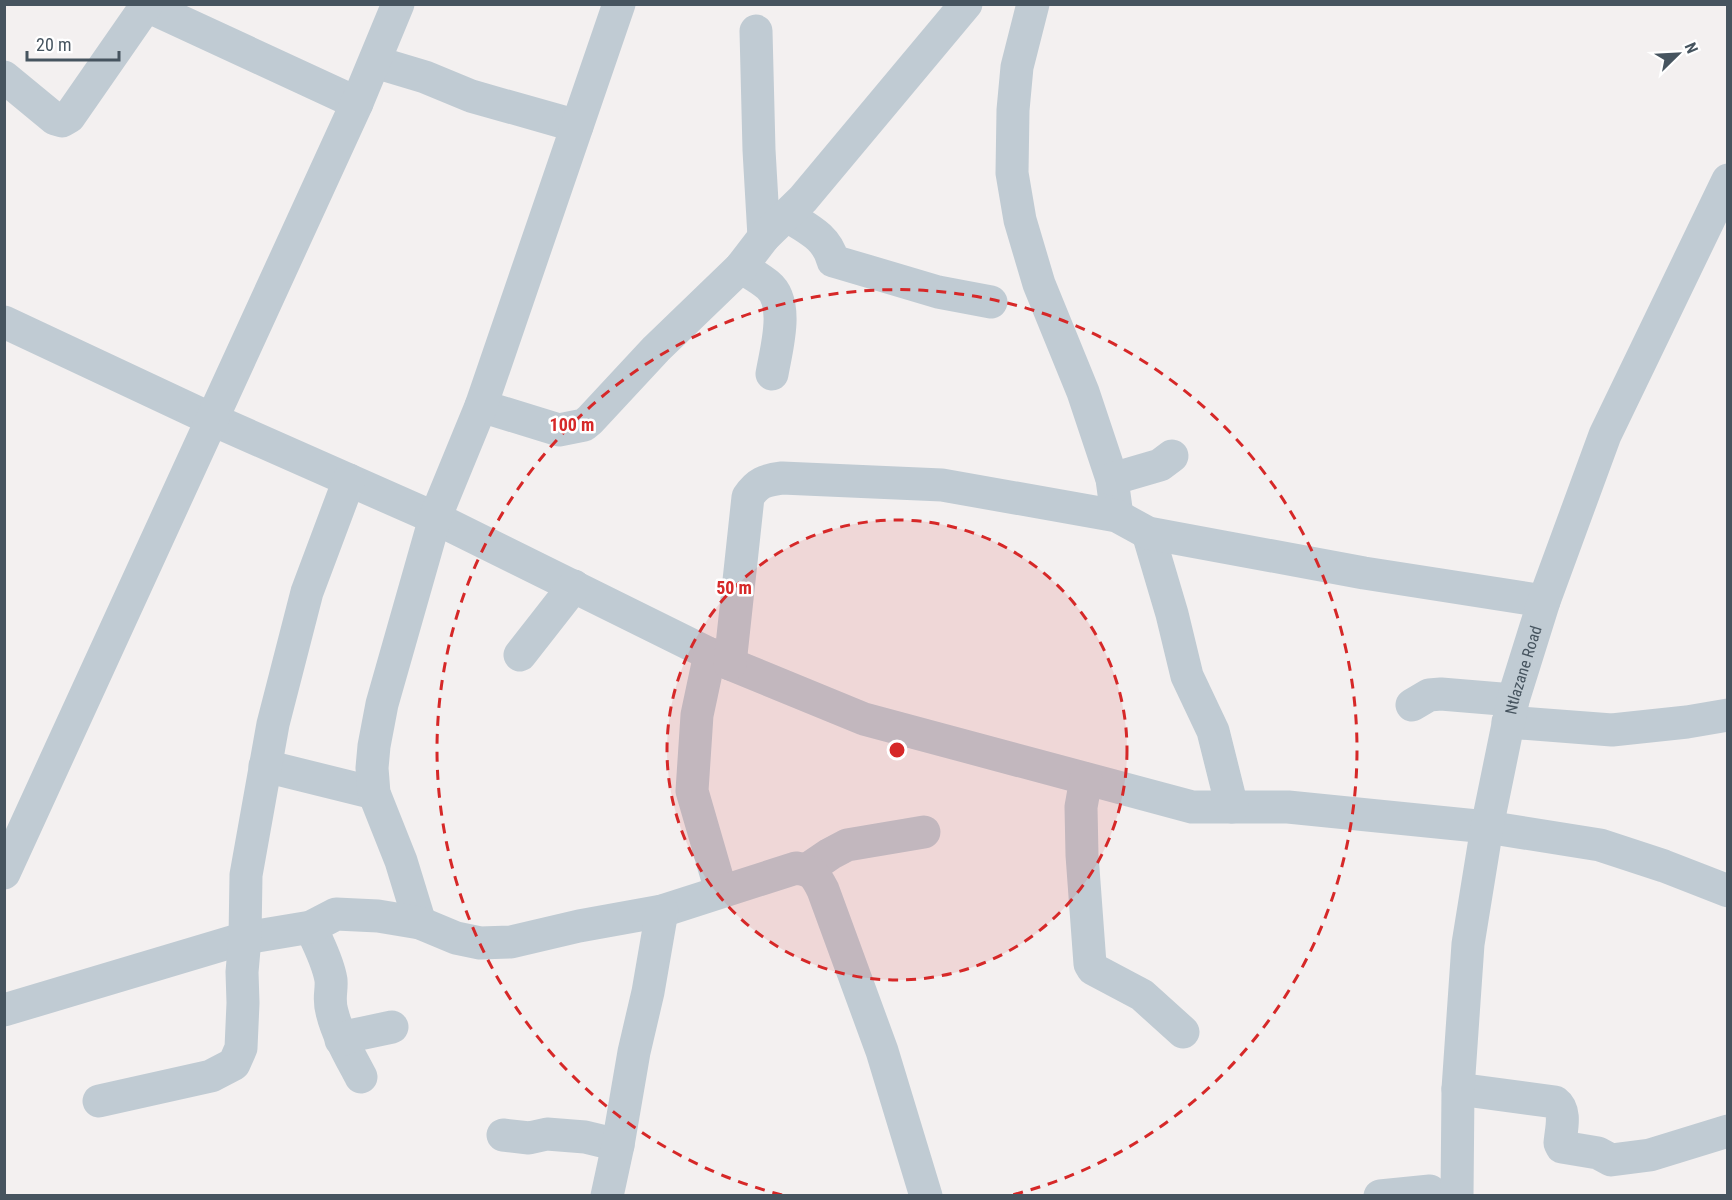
<svg xmlns="http://www.w3.org/2000/svg" width="1732" height="1200" viewBox="0 0 1732 1200" font-family="'Roboto Condensed',sans-serif">
	<style>
		.lines { fill: none; stroke-linecap: round; stroke-linejoin: round }
		.minor { stroke: #c0cbd3; stroke-width: 33 }
		.ring { fill: none; stroke: #d62828; stroke-width: 3; stroke-dasharray: 10 8 }
		.labels { text-anchor: middle; dominant-baseline: central; stroke-width: 5; stroke-linejoin: round; paint-order: stroke }
		.street-label { font-size: 16px; fill: #46545f; stroke: #fff }
		.centre { fill: #d62828; stroke: #fff; stroke-width: 3 }
		.ring-label { font-size: 18px; text-anchor: middle; font-weight: bold; fill: #d62828; stroke: #fff; stroke-width: 5; stroke-linejoin: round; paint-order: stroke }
	</style>
	<rect width="100%" height="100%" fill="#f3f0f0"/>
	<g class="lines">
		<!-- minor -->
		<g class="minor">
			<path d="M143,4l214,99"/>
			<path d="M1033,4l-16,63 -4,43 -1,63 8,47 19,64 44,108 29,87 5,37"/>
			<path d="M756,31l3,119 5,87"/>
			<path d="M375,62l50,15 46,19 106,30"/>
			<path d="M4,77l51,42 7,2 7,-4 77,-111"/>
			<path d="M786,215c20,13 41,21 47,46l7,2 98,29 53,10"/>
			<path d="M741,267c9,6 19,11 27,18 22,18 8,65 4,89"/>
			<path d="M4,322l207,97 224,99 295,146 134,55 328,88h96l199,20 113,18 64,21 64,25"/>
			<path d="M481,406l78,24 25,-5 6,-5 66,-71 85,-82 23,-30 39,-38 163,-195"/>
			<path d="M1112,479l48,-14 12,-9"/>
			<path d="M1148,533l24,81 15,62 26,55 19,76"/>
			<path d="M710,654l-13,61 -5,76 29,100"/>
			<path d="M520,655l54,-69"/>
			<path d="M730,664l18,-167c9,-14 17,-17 34,-19l160,7 175,31 31,17 216,40 180,28"/>
			<path d="M1412,705l17,-10 12,-1 72,6"/>
			<path d="M1508,722l104,8 75,-8 41,-7"/>
			<path d="M265,766l109,27"/>
			<path d="M1086,779l-5,28 1,48 8,109 3,5 49,26 41,37"/>
			<path d="M808,869l22,-15 17,-9 77,-13"/>
			<path d="M4,873l353,-770 41,-99"/>
			<path d="M420,923l-19,-62 -27,-68 -2,-25 2,-22 8,-42 53,-186 46,-112 138,-402"/>
			<path d="M311,927c7,17 17,34 20,53 1,12 -3,18 1,32 6,24 18,44 29,65"/>
			<path d="M4,1010l241,-72 66,-11 25,-13 42,2 42,7 36,15 24,5 31,-1 68,-16 83,-15 134,-43c17,2 20,8 27,22l59,161 44,145"/>
			<path d="M341,1040l13,-5 38,-8"/>
			<path d="M1458,1089l97,13c12,9 6,28 5,41l2,4 36,6 13,7 39,-5 78,-24"/>
			<path d="M99,1101l112,-25 23,-12 7,-16 2,-45 -1,-31 3,-34 1,-63 27,-151 34,-132 42,-112"/>
			<path d="M503,1135l26,3 18,-4 38,3 33,8"/>
			<path d="M607,1196l11,-51 16,-93 14,-60 14,-81"/>
			<path d="M1380,1196l50,-5"/>
			<path id="s1" d="M1457,1196l1,-107 10,-145 19,-117 26,-127 31,-99 61,-166 123,-255"/>
		</g>
	</g>
	<!-- distance rings -->
	<circle cx="897" cy="750" r="230" fill="#d62828" fill-opacity=".12"/>
	<g class="ring">
		<circle cx="897" cy="750" r="230"/>
		<path d="M782 1195A460 460 0 1 1 1012 1195"/>
	</g>
	<g class="labels">
		<!-- street labels -->
		<g class="street-label">
			<text stroke="none"><textPath href="#s1" startOffset="532">Ntlazane Road</textPath></text>
		</g>
	</g>
	<circle cx="897" cy="750" r="9" class="centre"/>
	<g class="ring-label">
		<text x="572" y="431">100 m</text>
		<text x="734" y="594">50 m</text>
	</g>
	<!-- border -->
	<rect width="1732" height="1200" fill="none" stroke="#46545f" stroke-width="12"/>
	<!-- north arrow -->
	<g transform="translate(1678 54) rotate(66)" stroke="#ffffff" stroke-width="4.5" paint-order="stroke">
	<path d="M0-4.5L10 22L0 15L-10 22Z" fill="#46545f"/>
	<text y="-9" font-size="16" font-weight="bold" text-anchor="middle" fill="#46545f">N</text>
	</g>
	<!-- scale -->
	<path d="M27 51v9h92v-9" fill="none" stroke="#46545f" stroke-width="3"/>
	<text x="36" y="51" font-size="18" fill="#46545f" stroke="#ffffff" stroke-width="4.5" paint-order="stroke">20 m</text>
</svg>
